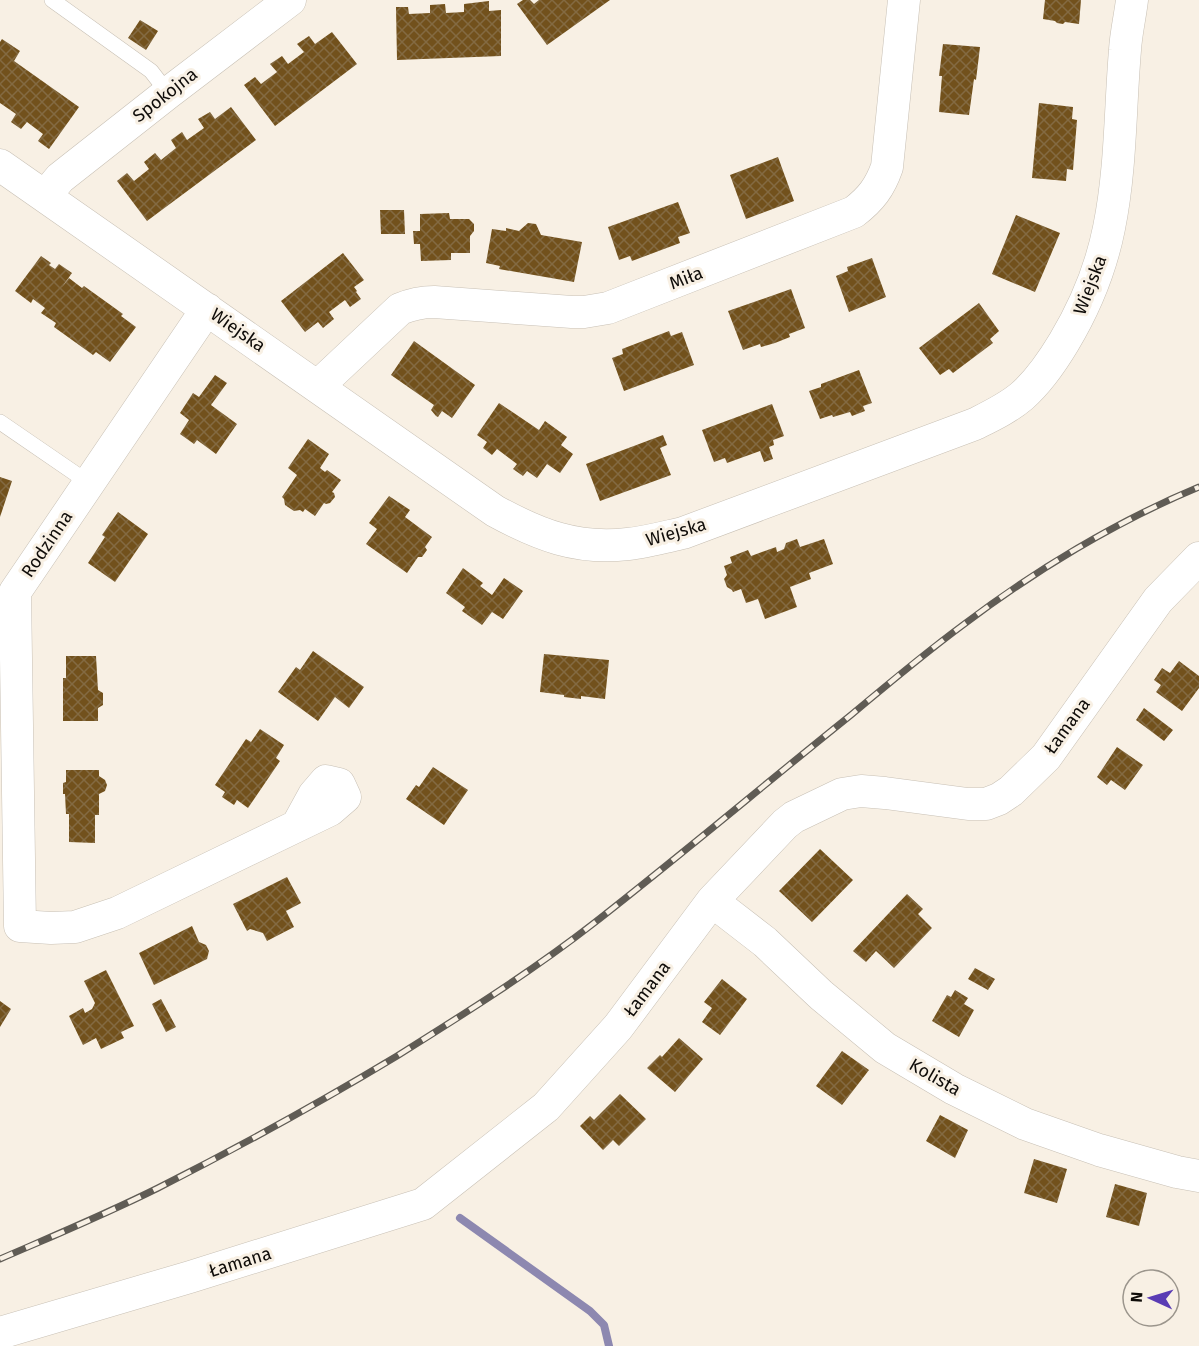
<svg xmlns="http://www.w3.org/2000/svg" width="1199" height="1346" viewBox="0 0 1199 1346" font-family="'Fira Sans',sans-serif">
	<style>
		.lines { fill: none; stroke-linecap: round; stroke-linejoin: round }
		.stream { stroke: #8d88b0; stroke-width: 8 }
		.building { fill: url(#building-cross-hatch) }
		.service-casing { stroke: #c8c0b5; stroke-width: 16 }
		.minor-casing { stroke: #c8c0b5; stroke-width: 33 }
		.service { stroke: #fff; stroke-width: 15 }
		.minor { stroke: #fff; stroke-width: 32 }
		.rail-casing { stroke: #605c55; stroke-width: 7 }
		.rail { stroke: #f8f0e4; stroke-width: 4.5; stroke-dasharray: 14; stroke-linecap: butt }
		.labels { text-anchor: middle; dominant-baseline: central; stroke-width: 6; stroke-linejoin: round; paint-order: stroke }
		.street-label { font-size: 18px; fill: #0f0c09; stroke: #f8f0e4 }
	</style>
	<defs>
		<pattern id="building-cross-hatch" width="8" height="8" patternUnits="userSpaceOnUse" patternTransform="scale(1.5)"><rect width="8" height="8" fill="#72511c"/><path d="M0 0l8 8M0 8l8-8" fill="none" stroke="#836a42"/></pattern>
	</defs>
	<rect width="100%" height="100%" fill="#f8f0e4"/>
	<g class="lines">
		<!-- stream -->
		<path class="stream" d="M460,1218l130,93 14,14 5,21"/>
	</g>
	<!-- building -->
	<path class="building" d="M523,0h7l4,4 5,-4h71l-63,45 -30,-41z
		M1045,0h36l-2,24 -14,-2 -2,2 -6,-1 -2,-2 -12,-2z
		M489,1v10l12,-1v46l-104,4 -1,-53h12l1,7 21,-1v-8l15,-1 1,9 18,-1v-8z
		M140,20l18,11 -12,19 -18,-12z
		M332,32l25,32 -82,62 -31,-41 11,-8 6,7 16,-12 -7,-8 12,-8 6,8 16,-12 -7,-8 12,-8 6,8z
		M2,39l18,12 -6,10 65,46 -30,42 -11,-8 5,-7 -16,-12 -6,7 -10,-7 5,-8 -16,-11v-61z
		M943,44l37,3 -4,33 -2,-1 -5,36 -30,-3 3,-36h-3z
		M1039,103l34,4 -1,12 5,1 -4,50 -6,-1 -1,12 -34,-3z
		M231,107l25,33 -109,81 -30,-40 10,-8 7,8 15,-12 -5,-7 11,-9 6,7 15,-12 -5,-8 11,-8 5,8 17,-12 -6,-9 12,-7 5,7z
		M778,157l16,44 -48,18 -16,-44z
		M678,202l12,31 -12,4 2,6 -48,18 -2,-5 -11,4 -11,-33z
		M380,210h24l1,24h-24z
		M449,213l1,6h19l5,5v7l-4,5v17h-19v7l-30,1 -1,-17h-6l-1,-13h7v-17z
		M1016,215l44,18 -25,59 -43,-18z
		M528,223l8,1 5,11 41,7 -8,40 -75,-13 1,-3 -14,-3 6,-34 14,2v-3l13,3z
		M343,253l21,27 -10,7 3,4 -1,1 5,7 -11,8 -5,-7 -16,12 5,7 -11,9 -5,-6 -13,10 -24,-31z
		M41,256l10,7 -2,2 6,4 4,-5 13,9 -10,14 7,-9 13,10 2,-2 39,28 -2,2 15,11 -26,35 -14,-10 -3,3 -39,-28 2,-4 -15,-10 4,-5 -12,-9 -2,4 -16,-12z
		M872,258l14,39 -37,15 -13,-36 12,-5 -1,-4z
		M791,289l14,39 -16,6 1,3 -15,6 -14,4 -1,-3 -17,6 -15,-39z
		M979,303l20,28 -9,8 3,4 -40,30 -4,-4 -9,6 -21,-27z
		M669,331l2,5 11,-4 12,33 -70,26 -12,-33 11,-4 -1,-5z
		M414,341l61,44 -23,33 -10,-7 -4,6 -2,-1 -5,-6 3,-5 -43,-30z
		M859,370l13,33 -9,3 2,5 -13,5 -2,-4 -17,5 -1,-2 -12,4 -11,-28 12,-4v-3z
		M215,375l12,8 -16,22 26,19 -21,30 -19,-14 -3,4 -14,-10 9,-14 -9,-7 13,-20 6,4z
		M499,403l40,27 6,-9 22,16 -6,8 12,9 -13,19 -13,-9 -10,14 -10,-7 -4,5 -10,-7 4,-5 -20,-15 -5,6 -9,-7 4,-6 -10,-7z
		M772,404l12,32 -11,4 1,5 -5,2 4,12 -9,3 -4,-11 -33,12 -2,-5 -11,4 -12,-32z
		M663,435l4,10 -7,3 11,27 -71,26 -14,-37z
		M308,439l21,15 -9,14 5,4 2,-2 14,10 -9,12 2,1 1,4 -5,6 -4,1 -2,-1 -9,13 -10,-7 -2,3 -3,-2 -6,1 -9,-6 -1,-6 -2,-2 15,-22 -9,-7z
		M0,477l12,4 -12,36z
		M389,496l21,14 -5,7 27,20 -7,10 2,3 -5,7h-4l-11,16 -41,-29 11,-15 -8,-6z
		M118,512l30,22 -33,48 -27,-19 17,-26 -3,-2z
		M797,539l3,8 24,-8 9,25 -24,9 2,6 -21,8 7,20 -32,12 -7,-20 -12,4 -5,-14 -8,3 -1,-2 -5,-3 -3,-8 3,-4 -3,-9 8,-3 -2,-6 18,-7 3,6 25,-9 1,5 7,-3 2,-6z
		M463,568l20,15 -3,3 12,9 12,-17 19,13 -20,28 -11,-7 -10,13 -20,-14 3,-4 -19,-14z
		M313,651l51,36 -15,21 -14,-11 -17,24 -40,-29 18,-25 4,3z
		M544,654l65,6 -4,39 -24,-3v3l-17,-2v-2l-24,-3z
		M66,656h30l2,34 5,3v12l-5,3v13h-35v-43h3z
		M1179,661l20,15v12l-17,23 -26,-19 5,-7 -7,-5 8,-12 8,5z
		M1144,708l29,22 -9,11 -28,-21z
		M260,729l24,16 -8,13 4,3 -32,47 -11,-8 -3,5 -12,-8 3,-5 -10,-7 31,-46 5,3z
		M1117,747l26,18 -18,25 -14,-10 -4,5 -10,-8z
		M433,767l35,23 -24,35 -38,-26 10,-14 3,2z
		M66,770h33v6l6,4 2,5 -2,6 -6,3v21h-4v28l-26,-1v-28h-3l-1,-20h-2v-11l3,-1z
		M820,849l33,31 -41,42 -33,-31z
		M287,877l14,26 -15,8 8,16 -27,14 -4,-8 -13,-4 -3,2 -14,-27z
		M907,894l16,15 -5,5 14,14 -38,40 -18,-17 -10,11 -13,-11z
		M192,926l7,16 7,3 3,6 -2,8 -53,26 -15,-32z
		M975,968l20,11 -7,11 -20,-11z
		M106,970l28,56 -13,6 3,6 -23,11 -5,-11 -13,7 -14,-29 14,-8 2,5 7,-4 3,-6 -11,-22z
		M722,979l25,20 -27,36 -18,-13 10,-14 -8,-6z
		M955,990l13,8 -4,6 10,6 -15,27 -27,-16 15,-26 4,2z
		M161,999l15,28 -10,5 -14,-28z
		M0,1001l11,8 -11,18z
		M679,1038l24,21 -28,33 -28,-24 13,-13 2,2z
		M842,1051l27,19 -27,35 -26,-19z
		M620,1094l26,25 -27,27 -6,-6 -10,10 -23,-24 10,-10 4,4z
		M940,1115l28,15 -13,28 -29,-17z
		M1034,1159l33,10 -10,34 -33,-10z
		M1115,1184l32,9 -8,33 -33,-9z"/>
	<g class="lines">
		<defs>
			<path id="service" d="M52,0l99,71 17,22
				M0,422l89,61"/>
			<path id="minor" d="M0,165l495,346c44,24 82,39 133,33 19,-2 37,-7 55,-11l292,-109c16,-8 33,-16 47,-28 17,-15 30,-34 42,-54 21,-35 37,-74 45,-114 12,-59 11,-119 16,-178 1,-17 5,-33 7,-50
				M45,196l15,-18 108,-85 122,-93
				M207,309l-192,283 5,334 31,2 24,-1 42,-14 213,-103 15,-13 -6,-13 -13,-3 -12,14 -17,31
				M318,386l82,-77c12,-5 22,-7 34,-7l138,10h12l24,-4 246,-96c17,-13 26,-25 33,-45l17,-167
				M712,901l53,41 56,53 64,53 69,41 71,35 74,26 78,22 22,4
				M0,1333l190,-56 233,-73 123,-97 72,-80 94,-126 73,-77 9,-7 48,-23 19,-3 24,2 83,11h18l13,-5 12,-8 35,-34 112,-157 41,-42"/>
		</defs>
		<!-- service casing -->
		<use href="#service" class="service-casing"/>
		<!-- minor casing -->
		<use href="#minor" class="minor-casing"/>
		<!-- service -->
		<use href="#service" class="service"/>
		<!-- minor -->
		<use href="#minor" class="minor"/>
		<defs>
			<path id="rail" d="M0,1259c53,-23 106,-45 158,-71 81,-41 161,-85 239,-132 67,-42 134,-84 197,-133 87,-68 171,-139 257,-208 37,-31 74,-62 112,-90 71,-54 154,-104 236,-138"/>
		</defs>
		<!-- rail casing -->
		<use href="#rail" class="rail-casing"/>
		<!-- rail -->
		<use href="#rail" class="rail"/>
	</g>
	<g class="labels">
		<!-- street labels -->
		<g class="street-label">
			<text transform="translate(165 95) rotate(-38)">Spokojna</text>
			<text transform="translate(686 278) rotate(-21)">Miła</text>
			<text transform="translate(1090 285) rotate(-69)">Wiejska</text>
			<text transform="translate(238 330) rotate(35)">Wiejska</text>
			<text transform="translate(676 532) rotate(-16)">Wiejska</text>
			<text transform="translate(47 544) rotate(-56)">Rodzinna</text>
			<text transform="translate(1067 726) rotate(-54)">Łamana</text>
			<text transform="translate(647 989) rotate(-53)">Łamana</text>
			<text transform="translate(935 1077) rotate(30)">Kolista</text>
			<text transform="translate(240 1262) rotate(-17)">Łamana</text>
		</g>
	</g>
	<!-- north arrow -->
	<g transform="translate(1151 1298) rotate(274)"><circle r="28" fill="#f8f0e4" stroke="#9b958c" stroke-width="1.5"/>
	<path d="M0-4.5L10 22L0 15L-10 22Z" fill="#5a3cb4"/>
	<text y="-9" font-size="16" font-weight="bold" text-anchor="middle" fill="#0f0c09">N</text>
	</g>
</svg>
